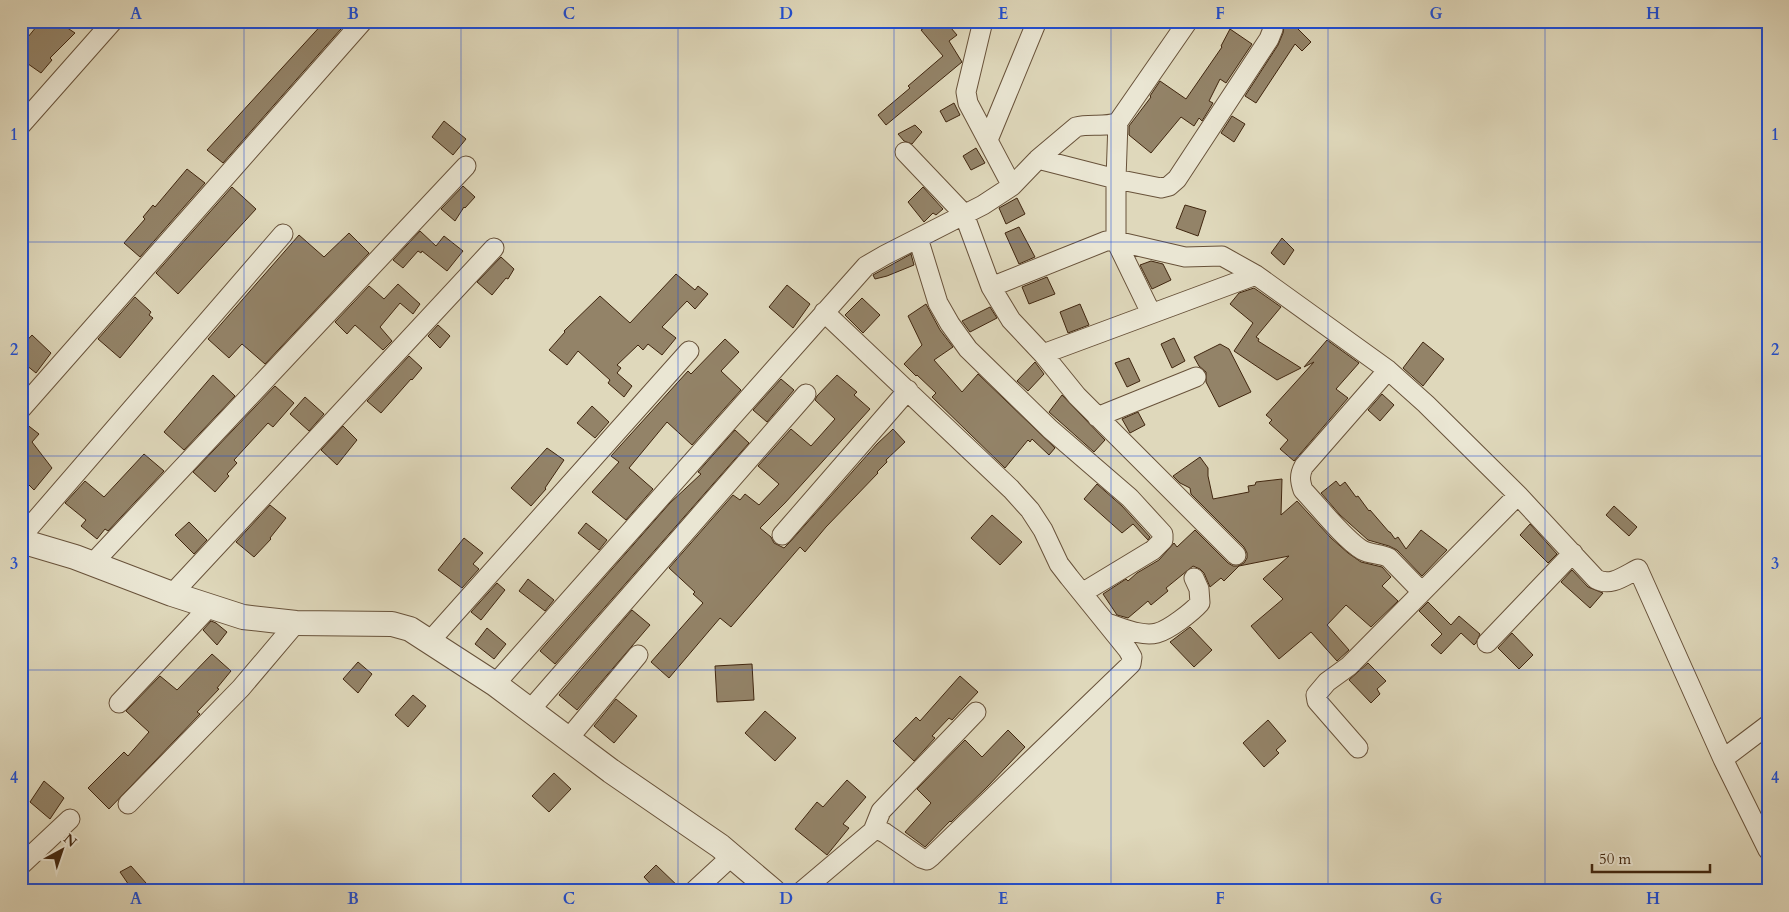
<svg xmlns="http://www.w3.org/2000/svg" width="1789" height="912" viewBox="0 0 1789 912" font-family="Cardo,serif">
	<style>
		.building { fill: #938368; stroke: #40260f }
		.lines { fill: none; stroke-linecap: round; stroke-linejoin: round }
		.minor-casing { stroke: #68523a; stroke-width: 21 }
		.tertiary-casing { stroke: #68523a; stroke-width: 26 }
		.minor { stroke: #eae6d3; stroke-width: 19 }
		.tertiary { stroke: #eae6d3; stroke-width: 24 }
		.grid { fill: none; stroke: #1d4ed8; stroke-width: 1; stroke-opacity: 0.55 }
		.neatline { fill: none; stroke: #1d4ed8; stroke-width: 2 }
		.grid-label { font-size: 16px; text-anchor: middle; font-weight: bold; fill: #1d4ed8 }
	</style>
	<rect width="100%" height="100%" fill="#dfd8bb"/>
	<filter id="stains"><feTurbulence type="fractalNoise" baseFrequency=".004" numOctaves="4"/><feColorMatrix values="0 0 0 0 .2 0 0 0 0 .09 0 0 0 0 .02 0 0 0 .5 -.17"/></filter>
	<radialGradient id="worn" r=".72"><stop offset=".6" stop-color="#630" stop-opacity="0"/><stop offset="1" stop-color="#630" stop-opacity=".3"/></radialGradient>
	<!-- building -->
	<path class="building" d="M41,21h16l18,12 -25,25 2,2 -11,13 -20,-14v-27l7,5z
		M325,21h23l-125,142 -16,-13z
		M935,21h10l12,14 -8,6 13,21 -76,63 -8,-10 32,-27 -2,-2 35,-30 -22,-26z
		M1290,21l21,21 -9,9 -7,-7 -39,59 -11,-7 33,-51 5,-12 1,-6z
		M1230,29l22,15 -26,39 -6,-4 -11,22 4,2 -11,18 -3,-3 -5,8 -13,-9 -30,36 -22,-18v-9l22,-29 -1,-1 10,-15 26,18 36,-52 -1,-1z
		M954,103l6,12 -14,7 -6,-11z
		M1232,116l13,8 -11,18 -13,-9z
		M444,121l22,18 -13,16 -21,-18z
		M915,125l7,7 -10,12 -8,-3 -6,-7z
		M976,148l9,15 -14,7 -8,-14z
		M187,169l18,14 -65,74 -16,-14 21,-24 -2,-2 10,-12 2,2z
		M463,186l12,11 -10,11 -1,-1 -9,14 -14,-12z
		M232,187l24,22 -78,85 -22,-21z
		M923,187l20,22 -7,6 -3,-2 -9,9 -16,-20z
		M1017,198l8,16 -19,10 -7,-16z
		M1185,205l21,6 -8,25 -22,-8z
		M1019,227l16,30 -16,7 -14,-31z
		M420,231l16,15 8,-10 19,15 -16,20 -25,-20 -1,2 -3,-2 -15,17 -10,-8z
		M349,233l20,20 -104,111 -23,-20 -13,14 -21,-19 91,-104 25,22z
		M1282,238l12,12 -10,15 -13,-12z
		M911,254l3,11 -27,11 -12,3 -2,-4z
		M501,257l13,12 -6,10 -2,-1 -14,17 -15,-13z
		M1151,261l12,3 8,16 -19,9 -12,-24z
		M676,274l19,16 3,-4 10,8 -13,15 -8,-8 -25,26 14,11 -14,17 -14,-11 -5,6 -5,-5 -21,20 4,3 -4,5 15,13 -8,11 -16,-14 2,-3 -32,-29 -11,14 -18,-15 16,-18 -1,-1 36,-35 30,27z
		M1047,277l8,17 -26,10 -7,-17z
		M398,284l22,20 -7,10 -13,-11 -20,24 12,14 -9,9 -28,-25 -8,9 -12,-12 34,-36 15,13z
		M787,285l23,19 -17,24 -24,-21z
		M1254,288l27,19 -25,30 3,2 -1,2 43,27 -24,12 -43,-29 19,-28 -23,-19 9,-11z
		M135,297l16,15 -2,3 4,3 -33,40 -22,-19z
		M862,298l18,17 -17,18 -18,-18z
		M926,304l14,26 13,17 -19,13 28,32 16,-18 77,74 -6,7 -17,-16 -2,3 -2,-2 -23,28 -73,-71 4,-4 -19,-18 -1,1 -12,-12 18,-19 -14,-29z
		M1080,304l9,21 -21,8 -8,-21z
		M990,307l7,11 -27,14 -8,-11z
		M438,325l12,11 -10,12 -12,-12z
		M32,335l19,18 -15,20 -15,-12v-14z
		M1174,338l11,23 -13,7 -11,-24z
		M725,339l14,13 -18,19 20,19 -49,55 -25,-23 -38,46 24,21 -27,31 -34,-28 27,-30 -8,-6 77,-85 3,3z
		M1327,340l32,23 -23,26 12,9 -54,63 -14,-12 8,-9 -19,-17 3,-3 -6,-5 48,-53 -10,5z
		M1423,342l21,17 -21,27 -20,-18z
		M1220,344l9,5 22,43 -32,15 -13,-25v-10l-7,-6 -5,-9z
		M409,356l13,12 -10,12 -1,-1 -30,34 -14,-12z
		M1129,358l11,23 -13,6 -12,-24z
		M1035,362l9,12 -16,17 -11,-10z
		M213,375l22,21 -51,54 -20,-18z
		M837,375l20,17 -3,3 16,14 -85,94 -25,25 11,9 3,6 10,5 6,-6 87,-98 16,-15 12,13 -19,18 1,2 -10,10 1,1 -52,54 -21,25 -5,-5 -69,80 -11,-9 -51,60 -18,-16 52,-59 -10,-9 2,-2 -26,-24 64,-73 7,5 5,-6 14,11 20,-21 -21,-18 33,-37 20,17 24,-27 -20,-19 2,-4z
		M781,379l13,11 -27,32 -14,-12z
		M275,386l19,17 -21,24 -5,-4 -34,37 3,3 -10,11 2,2 -14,16 -22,-20z
		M1382,394l12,11 -14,16 -12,-11z
		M1062,395l43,45 -11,12 -45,-40z
		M305,397l19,17 -15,17 -19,-17z
		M592,406l17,16 -14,16 -18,-15z
		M1138,412l7,13 -15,8 -8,-14z
		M21,420l18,14 -7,8 20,26 -18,22 -13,-13z
		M343,426l14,14 -20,25 -16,-15z
		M735,430l14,13 -194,221 -15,-13 130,-148 31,-29 -3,-2z
		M547,448l17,12 -19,28 1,1 -15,17 -20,-18z
		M144,454l20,17 -56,60 -3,-2 -8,10 -16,-13 5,-6 -21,-17 20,-22 19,16z
		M1200,457l8,11v8l5,23 36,-7 -1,-6 7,-1 1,-3 26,-3 -1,36 16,-14 34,37 17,15 13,9 21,5 9,10 -9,9 16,15 -27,26 -25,-22 -19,20 22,25 -12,11 -26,-29 -32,27 -28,-33 32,-27 -20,-20 26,-23 -50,10 -15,15 -3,-3 -11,9 -6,-14 -4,-4 -7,-3 -27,22 2,3 -17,14 -3,-4 -20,17 -11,-3 -14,-21 23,-15 2,2 9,-8 22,-13 15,-17 3,4 18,-17 33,33 5,3h5l6,-3 3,-5v-5l-3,-6 -53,-53 -1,-6 -10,-5 -7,-7z
		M1336,481l4,5 5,-4 11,15 2,-1 11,15 1,-1 19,22h1l5,7 3,-2 8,12 15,-19 26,20 -25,26 -25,-26 -8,-4 -21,-6 -28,-25 -19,-22z
		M1097,484l25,22 28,31 -2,3 -15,-16 -11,9 -38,-34z
		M270,505l16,13 -16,20 1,1 -17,18 -18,-15z
		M1614,506l23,21 -8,9 -23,-21z
		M992,515l30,27 -22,23 -29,-27z
		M189,522l18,18 -13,14 -19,-19z
		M586,523l21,17 -8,10 -21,-17z
		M1530,524l27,30 -9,9 -28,-28z
		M464,538l19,15 -10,11 6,5 -17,19 -24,-18z
		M1572,570l16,17 15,6 -13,15 -29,-26z
		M528,579l26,21 -9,11 -26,-20z
		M497,583l8,7 -24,30 -10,-8z
		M1428,602l23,23 8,-9 21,18 -4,9 -2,2 -13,-12 -20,21 -10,-9 11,-11 -23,-23z
		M632,610l18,15 -73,85 -18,-15z
		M211,621l5,2 11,9 -10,13 -14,-15z
		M1190,627l22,23 -18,17 -24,-25z
		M487,628l19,16 -12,15 -19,-15z
		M1512,633l21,22 -14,14 -21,-21z
		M212,654l19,17 -14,17 2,1 -22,23 3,2 -91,95 -21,-21 36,-36 4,4 21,-24 -23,-21 34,-35 17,14z
		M358,662l14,12 -14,19 -15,-14z
		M1368,663l18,18 -9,8 3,5 -9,9 -22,-23z
		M752,664l2,36 -37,2 -2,-36z
		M960,676l18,16 -26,28 -3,-2 -17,18 3,2 -21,23 -21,-20 23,-24 4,4z
		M413,695l13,11 -18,21 -13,-12z
		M616,699l21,17 -23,27 -20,-17z
		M765,711l31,27 -21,23 -30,-28z
		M1268,720l18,21 -10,9 3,3 -15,14 -21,-24z
		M1008,730l17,17 -37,39 -37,36 -1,-1 -25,26 -20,-15 26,-29 -14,-14 48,-49 17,17z
		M554,773l17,16 -22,23 -17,-16z
		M847,780l19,17 -23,27 6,4 -22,27 -32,-26 22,-27 6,5z
		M44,781l20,17 -14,21 -20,-17z
		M656,865l27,26h-26l-13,-14z
		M131,866l15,17 -8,8h-5l-13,-19z"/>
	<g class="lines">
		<defs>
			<path id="minor" d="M983,21l-17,71 2,11 44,83
				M1118,122l-2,57v62l35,72
				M21,125l92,-104
				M988,140l49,-119
				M905,152l59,62 27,73 20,33 32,34 34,42 159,159
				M1038,159l78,20 45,9 8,-2 8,-7 92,-140 4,-10 -2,-8
				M918,238l20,65 12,21 18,25 82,80 80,69 33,36v6l-10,10 -71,43
				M991,287l115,-46h10l69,16 37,-1 34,19 132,95 38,34 92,91 78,84c15,8 28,-3 42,-10l85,190
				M1043,354l213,-79
				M1388,370l-84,96c-5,9 -4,15 -1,24 16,17 41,49 59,60 9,5 18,3 27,8l33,34
				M21,409l342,-388
				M1097,417l99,-40
				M782,535l126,-145
				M21,537l262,-303
				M92,564l374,-398
				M172,594l322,-346
				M1106,623c15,4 35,14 51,10 12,-3 35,-21 43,-30l-1,-14 -5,-11
				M430,641l259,-290
				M1487,643l86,-90
				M495,684l371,-418 19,-11 98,-50 29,-19 26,-27 38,-32c14,-4 30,1 42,-5l70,-101
				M119,703l91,-97
				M530,710l276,-316
				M1768,725l-45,34 45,91
				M568,739l70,-84
				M1358,748l-41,-47 -1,-6 11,-13 22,-16 169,-171
				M128,804l113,-116 55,-65
				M873,831l8,-20 95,-99
				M21,865l49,-46
				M694,891l38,-35
				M802,891l71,-60 6,-1 6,3 36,25 6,2 5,-4 199,-192 1,-7 -4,-7 -59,-73 -10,-13 -16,-34 -13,-20 -19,-21 -187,-177"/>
			<path id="tertiary" d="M21,541l54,16 97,37 71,23 53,6 96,1 18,5 85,55 116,87 109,75 53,45"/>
		</defs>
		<!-- minor casing -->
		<use href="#minor" class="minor-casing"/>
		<!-- tertiary casing -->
		<use href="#tertiary" class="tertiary-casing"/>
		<!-- minor -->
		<use href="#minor" class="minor"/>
		<!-- tertiary -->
		<use href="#tertiary" class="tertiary"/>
	</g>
	<!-- grid -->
	<path class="grid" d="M244,21v870M461,21v870M678,21v870M894,21v870M1111,21v870M1328,21v870M1545,21v870M21,242h1747M21,456h1747M21,670h1747"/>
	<!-- margin -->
	<rect width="1789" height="912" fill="none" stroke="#dfd8bb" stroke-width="55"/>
	<!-- north arrow -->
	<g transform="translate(62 850) rotate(40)" stroke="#eae6d3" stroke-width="4" paint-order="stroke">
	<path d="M0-4L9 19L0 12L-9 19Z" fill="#40260f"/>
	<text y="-8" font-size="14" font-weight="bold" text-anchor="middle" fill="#40260f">N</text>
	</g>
	<!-- scale -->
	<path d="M1592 864v8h118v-8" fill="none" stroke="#40260f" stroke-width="2.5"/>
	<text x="1599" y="864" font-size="15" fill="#40260f" stroke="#eae6d3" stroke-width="4" paint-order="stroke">50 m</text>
	<rect x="28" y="28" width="1734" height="856" class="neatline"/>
	<g class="grid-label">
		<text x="136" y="19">A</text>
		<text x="353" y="19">B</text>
		<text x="569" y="19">C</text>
		<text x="786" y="19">D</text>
		<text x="1003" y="19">E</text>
		<text x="1220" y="19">F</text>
		<text x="1436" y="19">G</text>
		<text x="1653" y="19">H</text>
		<text x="14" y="140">1</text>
		<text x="1775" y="140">1</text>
		<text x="14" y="355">2</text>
		<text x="1775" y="355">2</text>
		<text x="14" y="569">3</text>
		<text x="1775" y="569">3</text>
		<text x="14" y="783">4</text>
		<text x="1775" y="783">4</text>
		<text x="136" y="904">A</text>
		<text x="353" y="904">B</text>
		<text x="569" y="904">C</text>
		<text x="786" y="904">D</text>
		<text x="1003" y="904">E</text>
		<text x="1220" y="904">F</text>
		<text x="1436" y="904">G</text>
		<text x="1653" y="904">H</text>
	</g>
	<rect width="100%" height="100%" filter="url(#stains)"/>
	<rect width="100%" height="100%" fill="url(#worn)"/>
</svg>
